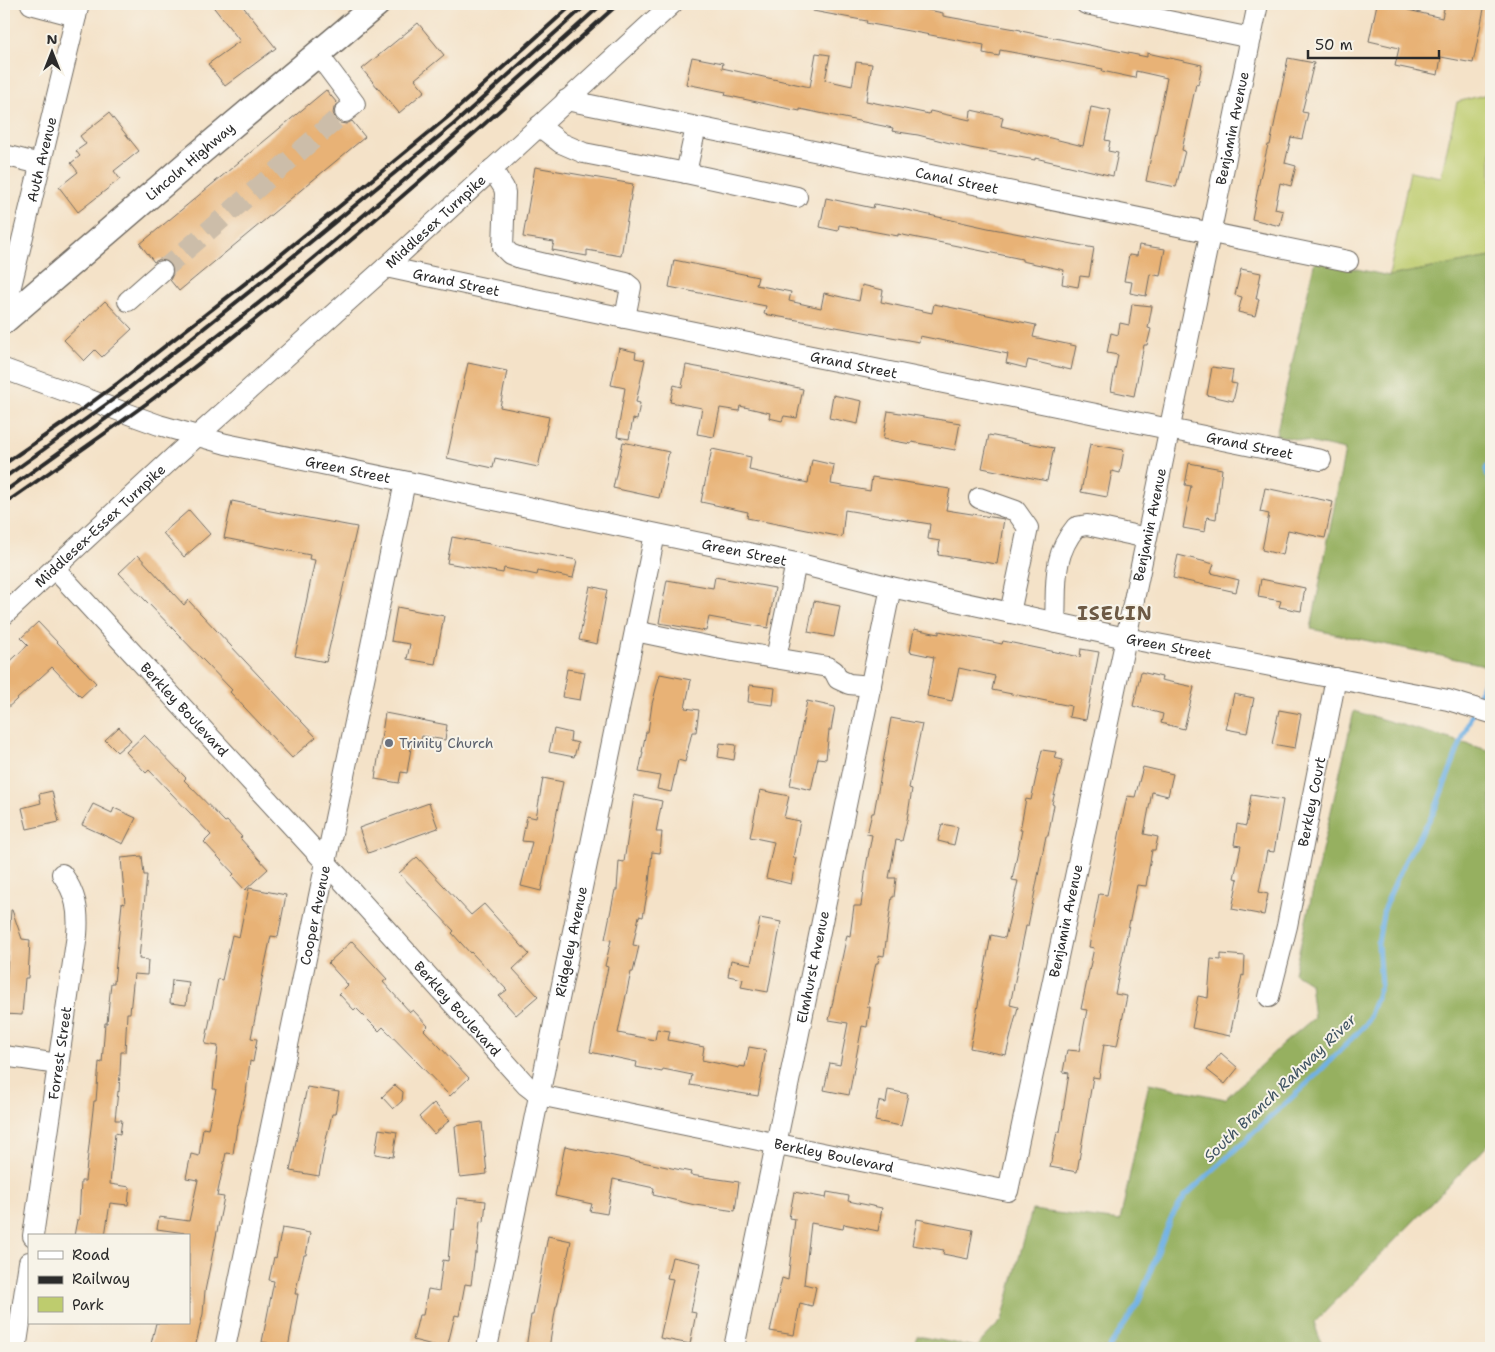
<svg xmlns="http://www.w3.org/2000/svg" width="1495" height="1352" viewBox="0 0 1495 1352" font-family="'Shantell Sans',sans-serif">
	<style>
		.green { fill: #becc6e; stroke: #747c4c }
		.forest { fill: #96b061; stroke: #606e46 }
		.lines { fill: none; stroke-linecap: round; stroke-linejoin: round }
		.stream { stroke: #6fb1e4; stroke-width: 5 }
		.building { fill: #e8b276 }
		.minor-tunnel { stroke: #ccbda9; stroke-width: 20; stroke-dasharray: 20 10; stroke-linecap: butt }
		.minor-casing { stroke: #716b62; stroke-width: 22 }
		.major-casing { stroke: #716b62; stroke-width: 28 }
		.minor { stroke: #fff; stroke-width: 20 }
		.major { stroke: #fff; stroke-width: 25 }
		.rail { stroke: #2b2b2b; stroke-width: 4 }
		.worship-dot { fill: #6b7280; stroke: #f7f3e8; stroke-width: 2 }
		.labels { text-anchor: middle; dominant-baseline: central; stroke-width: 4; stroke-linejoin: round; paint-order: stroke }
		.street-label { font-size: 14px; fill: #2b2b2b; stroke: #f7f3e8 }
		.worship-label { font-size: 14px; fill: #5b616d; stroke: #f7f3e8; text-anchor: start }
		.water-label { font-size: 15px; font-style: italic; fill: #3f5362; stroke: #f7f3e8 }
		.district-label { font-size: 19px; font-weight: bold; letter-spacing: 1px; fill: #6d5a45; stroke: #f7f3e8 }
	</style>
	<rect width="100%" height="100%" fill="#f7f3e8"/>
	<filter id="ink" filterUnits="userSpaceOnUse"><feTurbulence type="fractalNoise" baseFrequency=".02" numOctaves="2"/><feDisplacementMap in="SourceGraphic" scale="10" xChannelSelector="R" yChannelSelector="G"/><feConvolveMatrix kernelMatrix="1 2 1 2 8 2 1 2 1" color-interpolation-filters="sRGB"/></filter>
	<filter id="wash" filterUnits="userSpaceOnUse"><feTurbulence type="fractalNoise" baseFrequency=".0096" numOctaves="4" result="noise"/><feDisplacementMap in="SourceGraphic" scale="20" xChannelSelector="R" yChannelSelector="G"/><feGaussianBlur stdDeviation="1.12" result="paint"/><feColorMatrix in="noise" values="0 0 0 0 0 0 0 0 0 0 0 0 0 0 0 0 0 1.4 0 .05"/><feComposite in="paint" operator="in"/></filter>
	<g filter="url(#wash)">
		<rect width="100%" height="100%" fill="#f4e2c8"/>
		<!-- green -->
		<path class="green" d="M1491,93v164l-102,19 21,-105 31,6 16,-75z"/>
		<!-- forest -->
		<path class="forest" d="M1491,257v412l-11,-5 -169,-35 34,-179 -69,-15 39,-175 74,16z
			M1354,711l137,40v391l-177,181 9,25h-410l4,-12 59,11 26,-27 30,-110 88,11 29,-138 76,16 59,-56 30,-25 -4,-35 -16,-10z"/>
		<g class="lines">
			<!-- stream -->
			<path class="stream" d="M1491,460l-5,9 5,19
				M1476,703l15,-41
				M1109,1348l29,-45 33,-85 14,-22 128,-118 54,-55 14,-38 -3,-41 6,-36 22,-49 28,-47 39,-101"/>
		</g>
		<g id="blocks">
			<!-- building -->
			<path class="building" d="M211,4h30l35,44 -51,38 -17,-22 32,-23z
				M813,4h91v1l39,8v3l78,14v1l126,26v-4l55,12 -4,20 -2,-1 -14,66 3,1 -9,36 -30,-6 21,-103 -31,-7 -1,7 -33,-7 1,-2 -103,-19 -1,6 -16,-3 1,-8 -118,-22 1,-2 -54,-10z
				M1377,4h32l-1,6 34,8 3,-14h40l-12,59 -32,-6 -3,18 -43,-9 4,-18 -30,-7z
				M418,23l26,32 -29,24 10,12 -26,22 -37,-44z
				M816,53l14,2 -5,25 27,6 4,-24 16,2 -6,37 63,13 1,-3 40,9 1,-10 32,7 -2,9 82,20 8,-39 20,4 -6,29 5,1 -2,10 10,2 -5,23 -78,-18v2l-65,-12 -52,-13 -26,-4 1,-3 -93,-19v2l-25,-5 -50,-11 1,-3 -40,-8 6,-27 31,6 -1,5 88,19z
				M1288,58l26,5 -12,49 6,1 -6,26 -11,-2 -6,26 11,3 -5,20 -11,-3 -5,26 8,2 -3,15 -28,-7 8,-41 8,-33h2z
				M326,90l11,13 -3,5 -1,5 3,7 4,3 6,1 6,-3 13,16 -186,154 -9,-11 3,-6 1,-5 -3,-5 -6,-4 -5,-1 -6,3 -14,-18z
				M109,113l30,38 -25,20 6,8 -42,33 -19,-25 19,-15 -7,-9 9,-7 -4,-5 10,-7 -6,-8z
				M535,167l98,17 -12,72 -34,-6v6l-35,-6 2,-8 -31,-5z
				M826,198l47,10 1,-4 28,5 86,19 106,20 -5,29 -9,-1 -2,11 -16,-3 2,-14 -42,-9v-2l-124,-25v2l-59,-11 -1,6 -18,-4z
				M1139,245l26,4 -5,27 -10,-2 -4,22 -16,-3 2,-11 -8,-1 5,-26 8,1z
				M674,260l84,17 -2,8 35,7 -2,9 32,7 3,-15 35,8 3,-16 21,5 -2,12 51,11 2,-9 102,21 -3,12 43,9 -5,24 -43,-10 -2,8 -20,-5 2,-9 -88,-18 -1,6 -155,-28 2,-8 -97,-19z
				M1241,269l20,4 -5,26h3l-4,17 -17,-4 4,-15 -7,-2z
				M105,301l27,28 -30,28 -7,-7 -11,11 -20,-21z
				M1132,304l20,2 -4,22 3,1 -4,16h-3l-10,51 -23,-5 7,-36 -11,-2 4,-20 7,2 2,-12 9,2z
				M619,348l17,4 -1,6 10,2 -9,42 4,1 -3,17 -4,-1 -4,20 -12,-2 8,-49 -14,-3z
				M468,363l39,8 -7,36 49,10 -11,50 -43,-9 -2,10 -46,-10z
				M686,365l59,11 58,13 -6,29 -13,-2 -2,5 -13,-3 1,-5 -30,-7 -1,5 -19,-3 -6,29 -17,-3 5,-26 -32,-6 4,-17 8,2z
				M1212,367l21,3 -2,13 6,1 -4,17 -26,-6z
				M833,395l29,6 -4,23 -29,-6z
				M888,411l72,12 -5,27 -43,-8 -1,2 -28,-5z
				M989,435l65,13 -7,33 -65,-13z
				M623,442l46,10 -10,46 -46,-10z
				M1090,444l34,6 -4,23 -8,-2 -5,26 -26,-5z
				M712,449l39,8 -2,13 59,13 4,-23 22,5 -3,19 39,7 2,-14 78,12 -4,21 58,9 -7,45 -59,-9 2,-14 -12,-2 2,-15 -85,-14 -3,27 -95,-19 1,-6 -47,-10z
				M1189,463l33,6 -6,50 -9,-2 -2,15 -22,-4 8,-42 -6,-1z
				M1265,488l68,14 -8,36 -37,-8 -5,25 -21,-5 7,-36 -9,-2z
				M232,501l34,7 -1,2 92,17 -31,135 -31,-6 20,-96 -6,-1 1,-4 -86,-17z
				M189,510l21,24 -26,23 -21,-24z
				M452,537l125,23 -4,18 -35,-7 -1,4 -33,-7 -1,5 -56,-10z
				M138,555l46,50 4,-5 128,137 -24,21 -62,-66 2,-2 -113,-117z
				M1178,555l36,9 -3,9 28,7 -3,12 -63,-14z
				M715,577l60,11 -7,40 -59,-11 -3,14 -47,-8 8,-43 46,8z
				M1261,579l44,9 -4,23 -22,-4 2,-6 -23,-4z
				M590,586l17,4 -10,54 -18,-4z
				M814,601l26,5 -6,31 -26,-5z
				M397,607l47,9 -9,48 -28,-5 3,-15 -19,-3z
				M38,622l58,61 -15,14 -29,-30 -48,44v-44l24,-22 -7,-7z
				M914,629l25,5v-3l63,13 1,-3 77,16 1,-8 18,3 -13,68 -17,-3 2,-11 -79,-16 3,-14 -36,-8 -7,33 -25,-5 7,-39 -24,-5z
				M567,669l18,3 -5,28 -18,-3z
				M1141,672l21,5 -1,3 33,7 -10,42 -23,-6 2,-9 -30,-8z
				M660,674l31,6 -6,28 14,2 -3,22h-4l-7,30 -7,-2 -7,32 -14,-3 3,-13 -21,-4 4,-20h-1l4,-20h2l4,-28z
				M750,685l25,3 -2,17 -25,-3z
				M1234,694l20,4 -7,35 -21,-4z
				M807,701l28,6 -4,23h-2l-3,29 -8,-1 -7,32 -21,-5z
				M1279,710l22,4 -6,34 -23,-4z
				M385,713l62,12 -2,15 -23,-4 -2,7 -8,-1 -5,31 -6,-1 -2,11 -24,-4z
				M891,718l31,6 -13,64 3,1 -5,31 -5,21 -6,-1 -7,38h7l-2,19h-2l-8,59 -5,-1 -1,8h-2l-9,44h3l-3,20 -5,-1 -13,69 -25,-5 6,-27 10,2 8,-42 -19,-3 18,-85 3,1 4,-30h7l5,-39 6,-32 -5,-1 5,-21h2z
				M119,727l12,13 -14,12 -12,-12z
				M554,729l17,4 -1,8 8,2 -4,14 -25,-5z
				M144,735l42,43 -2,2 41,42 2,-1 15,16 -2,1 28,31 -23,21 -13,-14 2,-2 -30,-32 7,-7 -62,-65 -3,3 -20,-21z
				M720,743l16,2 -2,15 -16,-3z
				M1042,750l14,2 -2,6 9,2 -11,44 2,1 -6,31h-2l-18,90h-2l-16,79 8,2 -12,48 -36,-7 21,-113 14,3 13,-57 -6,-1 10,-50h-2l6,-31 5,1z
				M1143,767l30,7 -5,22 -16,-4 -8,42 14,3 -3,13h-3l-6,36 -9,-1 -22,109 12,2 -10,50 -13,-2 -5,34 -6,-1 -16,95 -27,-5 7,-35h3l9,-59 -6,-1 4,-22 12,1 8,-41 -6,-1 13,-61 -5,-1 10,-53 8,1 20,-99 8,1z
				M543,778l20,4 -22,109 -20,-5 11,-44 -10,-1 5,-25 9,2z
				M760,790l29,6 -5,22 16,3 -7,37h3l-5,26 -25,-6 8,-36 -24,-5z
				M52,791l7,31 -32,7 -5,-21 19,-5 -2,-9z
				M634,795l28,6 -6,31h6l-2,21 -8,-1 -3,31 -6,34 -4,-1 -6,29 6,1 -6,26h-2l-13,61 37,7 2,-11 13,2 -2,9 36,7 -2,13 37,8v-2l6,1 4,-20 17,3 -8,46 -68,-11 2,-10 -29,-6 -1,3 -26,-5 1,-5 -47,-10 18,-85 -3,-1 6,-26 -6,-1 10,-49h2l2,-29 5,1z
				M1251,795l32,5 -9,52 -7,-1 -8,41 9,2 -4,21 -32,-6 6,-30 -4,-1 7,-32 -7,-1 3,-21 9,2z
				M429,803l9,25 -70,25 -9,-25z
				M93,804l19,9 2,-5 22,10 -13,26 -41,-19z
				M942,824l16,3 -4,18 -16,-4z
				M142,856l2,19h3l-8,84 9,1 -1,15 -13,-1 -4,39h-3l-2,39h-4l-2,40 -1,-1 -3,29h7l-2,14 -5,-1 -5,51 20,3 -2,18 -18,-2 -5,33h-31l3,-16h2l2,-39h4l9,-80h2l3,-39 3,1 3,-40h2l4,-40h3l8,-80 3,1 -4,-46z
				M417,857l54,58 13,-11 45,50 -16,15 25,27 -22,19 -17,-19 8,-6 -36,-38 -1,1 -18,-20 2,-2 -55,-58z
				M249,888l37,7 -8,42 -7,-1 -10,47h1l-11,55 6,1 -4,23 -3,-1 -4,32 -8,33h-1l-4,28 -7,-1 -9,43 7,1 -19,94 -2,23 -8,34h-45l6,-25h33v-87h-4v-3l-28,-4 2,-12 30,4 9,-41 -12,-2 5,-24 8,2 4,-28 5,1 8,-40h-3l5,-43 -13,-2 13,-65 4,1 10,-45 7,2z
				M11,910h1l10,29 8,1 -2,38h-3l-3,37 -18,-1v-28h2z
				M760,918l21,4 -13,70 -27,-5 2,-8 -15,-3 3,-16 20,4z
				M352,941l35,38 -4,3 27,30 3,-2 15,16 -4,4 45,48 -19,18 -67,-69 -4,4 -23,-23 -2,2 -15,-16 9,-9 -20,-22z
				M1221,954l24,2 -1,20 -2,-1 -12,61 -38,-8 6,-32 10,2 3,-39 10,1z
				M172,980l17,2 -3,23 -16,-2z
				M1221,1053l17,15 -13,16 -18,-14z
				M395,1085l8,7 -1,9 -9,8 -11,-12z
				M307,1087l32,5 -4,22h-3l-7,30 -6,32 -29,-5z
				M888,1090l20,4 -7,32 -26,-5 4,-20 7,2z
				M434,1103l16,17 -16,14 -15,-17z
				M482,1122l5,52 -27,3 -5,-51z
				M379,1129l18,3 -4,25 -18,-3z
				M565,1146l126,26 -1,3 49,7 -4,29 -40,-6 -42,-10 1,-7 -41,-9 -6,35 -17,-3 2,-7 -37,-8z
				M794,1192l32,6 1,-6 22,4 -1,5 34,7 -4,23 -34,-7 -1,5 -32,-6 -7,61 12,3 -4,19 -12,-3 -6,32 -24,-4 12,-53 6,2 7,-61 -6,-1z
				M457,1198l29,3 -2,21 -4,-1 -3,32h-2l-4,32 -6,-1 -6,32 -4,-1 -8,33h-2l-32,-8 6,-25h4l5,-26 11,2 4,-31 5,1 3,-32 3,1z
				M917,1219l56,11 -5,29 -25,-5 1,-4 -32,-5z
				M282,1228l28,5 -4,22h-2l-9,39h3l-10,54h-20v-5l-6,-1 12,-61 -5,-1 5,-23 2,1z
				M548,1236l23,5 -14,65h-1l-7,42h-23l5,-33h2z
				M672,1257l29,6 -8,39 -2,10 5,1 -6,31 -30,-6 13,-59 -6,-1z"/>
		</g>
	</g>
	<g filter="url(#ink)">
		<use href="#blocks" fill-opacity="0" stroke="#716b62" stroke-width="1"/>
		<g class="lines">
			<!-- minor-tunnel -->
			<path class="minor-tunnel" d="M162,271l183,-159"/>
			<defs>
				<g id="minor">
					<path d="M31,4l45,12"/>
					<path d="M1086,4l165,34"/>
					<path d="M317,53l38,51 -10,8"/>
					<path id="s1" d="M566,100l782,161"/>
					<path d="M539,126l22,17 23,10 102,20 10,-46"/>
					<path d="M4,155l36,9"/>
					<path d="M492,169l12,19 1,5 -2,54 7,7 10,4 106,25 5,4 -6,31"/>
					<path d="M686,173l111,24"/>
					<path id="s2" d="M386,267l200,43 735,150"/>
					<path d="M128,301l34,-30"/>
					<path id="s3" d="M4,315l75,-311"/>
					<path id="s4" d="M4,369l155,56 67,19 570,119 95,24 235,51 322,62 43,13"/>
					<path d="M979,498l37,13 12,17 -18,85"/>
					<path id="s5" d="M55,569l284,308 187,208 13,10 469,96 118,-553 132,-634"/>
					<path id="s6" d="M4,615l172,-160 210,-188 286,-263"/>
					<path d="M1055,623c2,-37 -4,-66 21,-96l11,-2 60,13"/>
					<path d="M635,631l86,18 107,18 6,4 4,8 11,5 22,2"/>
					<path d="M776,658l20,-95"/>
					<path id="s7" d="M1269,997l18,-71 49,-248"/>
					<path d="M4,1056l54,8"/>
					<path id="s8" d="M33,1236l44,-301c2,-25 -1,-41 -15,-61"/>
					<path d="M17,1343l12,-81"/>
					<path id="s9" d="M225,1348l180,-866"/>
					<path id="s10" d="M487,1348l168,-814"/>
					<path id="s11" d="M734,1348l157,-761"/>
				</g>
				<g id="major">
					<path id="s12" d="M4,321l198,-170 175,-147"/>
				</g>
			</defs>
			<!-- minor casing -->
			<use href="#minor" class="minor-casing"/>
			<!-- major casing -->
			<use href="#major" class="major-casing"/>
			<!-- minor -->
			<use href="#minor" class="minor"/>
			<!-- major -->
			<use href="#major" class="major"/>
			<!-- rail -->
			<path class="rail" d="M4,464l61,-42 53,-39 148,-116 183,-151 124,-112
				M4,478l125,-90 140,-112 184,-151 134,-121
				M4,492c93,-67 188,-134 277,-207 109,-90 215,-185 321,-281
				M4,504c49,-34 98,-68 146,-103 164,-123 317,-260 468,-397"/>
		</g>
	</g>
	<!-- markers -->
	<circle class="worship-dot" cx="389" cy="743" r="5"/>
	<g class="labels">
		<!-- street labels -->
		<g class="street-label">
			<text stroke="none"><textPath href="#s5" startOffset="2280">Benjamin Avenue</textPath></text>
			<text stroke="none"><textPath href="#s3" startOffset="160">Auth Avenue</textPath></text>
			<text stroke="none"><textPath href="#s12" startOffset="245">Lincoln Highway</textPath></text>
			<text stroke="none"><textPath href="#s1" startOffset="399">Canal Street</textPath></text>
			<text stroke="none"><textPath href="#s6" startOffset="584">Middlesex Turnpike</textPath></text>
			<text stroke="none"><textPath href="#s2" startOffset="72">Grand Street</textPath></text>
			<text stroke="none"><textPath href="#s2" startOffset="478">Grand Street</textPath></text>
			<text stroke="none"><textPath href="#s2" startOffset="882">Grand Street</textPath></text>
			<text stroke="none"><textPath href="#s4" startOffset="359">Green Street</textPath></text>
			<text stroke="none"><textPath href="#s5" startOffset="1875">Benjamin Avenue</textPath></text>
			<text stroke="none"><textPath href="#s6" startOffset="131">Middlesex-Essex Turnpike</textPath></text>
			<text stroke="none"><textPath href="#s4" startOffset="764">Green Street</textPath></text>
			<text stroke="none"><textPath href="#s4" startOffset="1199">Green Street</textPath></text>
			<text stroke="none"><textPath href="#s5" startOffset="191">Berkley Boulevard</textPath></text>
			<text stroke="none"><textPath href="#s7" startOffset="200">Berkley Court</textPath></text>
			<text stroke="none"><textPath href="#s9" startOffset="442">Cooper Avenue</textPath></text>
			<text stroke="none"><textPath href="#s5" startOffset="1470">Benjamin Avenue</textPath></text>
			<text stroke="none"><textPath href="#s10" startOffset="415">Ridgeley Avenue</textPath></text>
			<text stroke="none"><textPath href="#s11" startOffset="389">Elmhurst Avenue</textPath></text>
			<text stroke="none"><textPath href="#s5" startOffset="596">Berkley Boulevard</textPath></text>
			<text stroke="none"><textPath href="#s8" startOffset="185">Forrest Street</textPath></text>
			<text stroke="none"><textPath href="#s5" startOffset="1016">Berkley Boulevard</textPath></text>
		</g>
		<!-- worship labels -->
		<g class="worship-label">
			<text x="399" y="743">Trinity Church</text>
		</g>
		<!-- water labels -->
		<g class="water-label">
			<text transform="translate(1280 1088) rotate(-44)">South Branch Rahway River</text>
		</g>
		<!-- district labels -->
		<g class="district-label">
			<text x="1115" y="613">ISELIN</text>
		</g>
	</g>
	<!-- margin -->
	<rect width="1495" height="1352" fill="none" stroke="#f7f3e8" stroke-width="20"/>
	<!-- legend -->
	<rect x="28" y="1234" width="162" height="90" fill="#f7f3e8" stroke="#a5a39c"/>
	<rect x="38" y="1251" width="25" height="8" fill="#ffffff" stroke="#a5a39c"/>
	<text x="72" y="1260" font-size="15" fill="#2b2b2b">Road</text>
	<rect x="38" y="1276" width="25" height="8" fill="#2b2b2b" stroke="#a5a39c"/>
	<text x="72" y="1284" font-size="15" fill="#2b2b2b">Railway</text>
	<rect x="38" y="1297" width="25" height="15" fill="#becc6e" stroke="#a5a39c"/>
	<text x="72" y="1310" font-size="15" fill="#2b2b2b">Park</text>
	<!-- north arrow -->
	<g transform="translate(52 52)" stroke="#f7f3e8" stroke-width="4" paint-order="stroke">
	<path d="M0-4L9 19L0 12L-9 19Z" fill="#2b2b2b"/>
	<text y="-8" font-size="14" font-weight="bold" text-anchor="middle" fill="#2b2b2b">N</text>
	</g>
	<!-- scale -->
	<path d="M1308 50v8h131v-8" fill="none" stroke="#2b2b2b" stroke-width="2.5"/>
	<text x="1315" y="50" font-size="15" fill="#2b2b2b" stroke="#f7f3e8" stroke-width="4" paint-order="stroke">50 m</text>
</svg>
